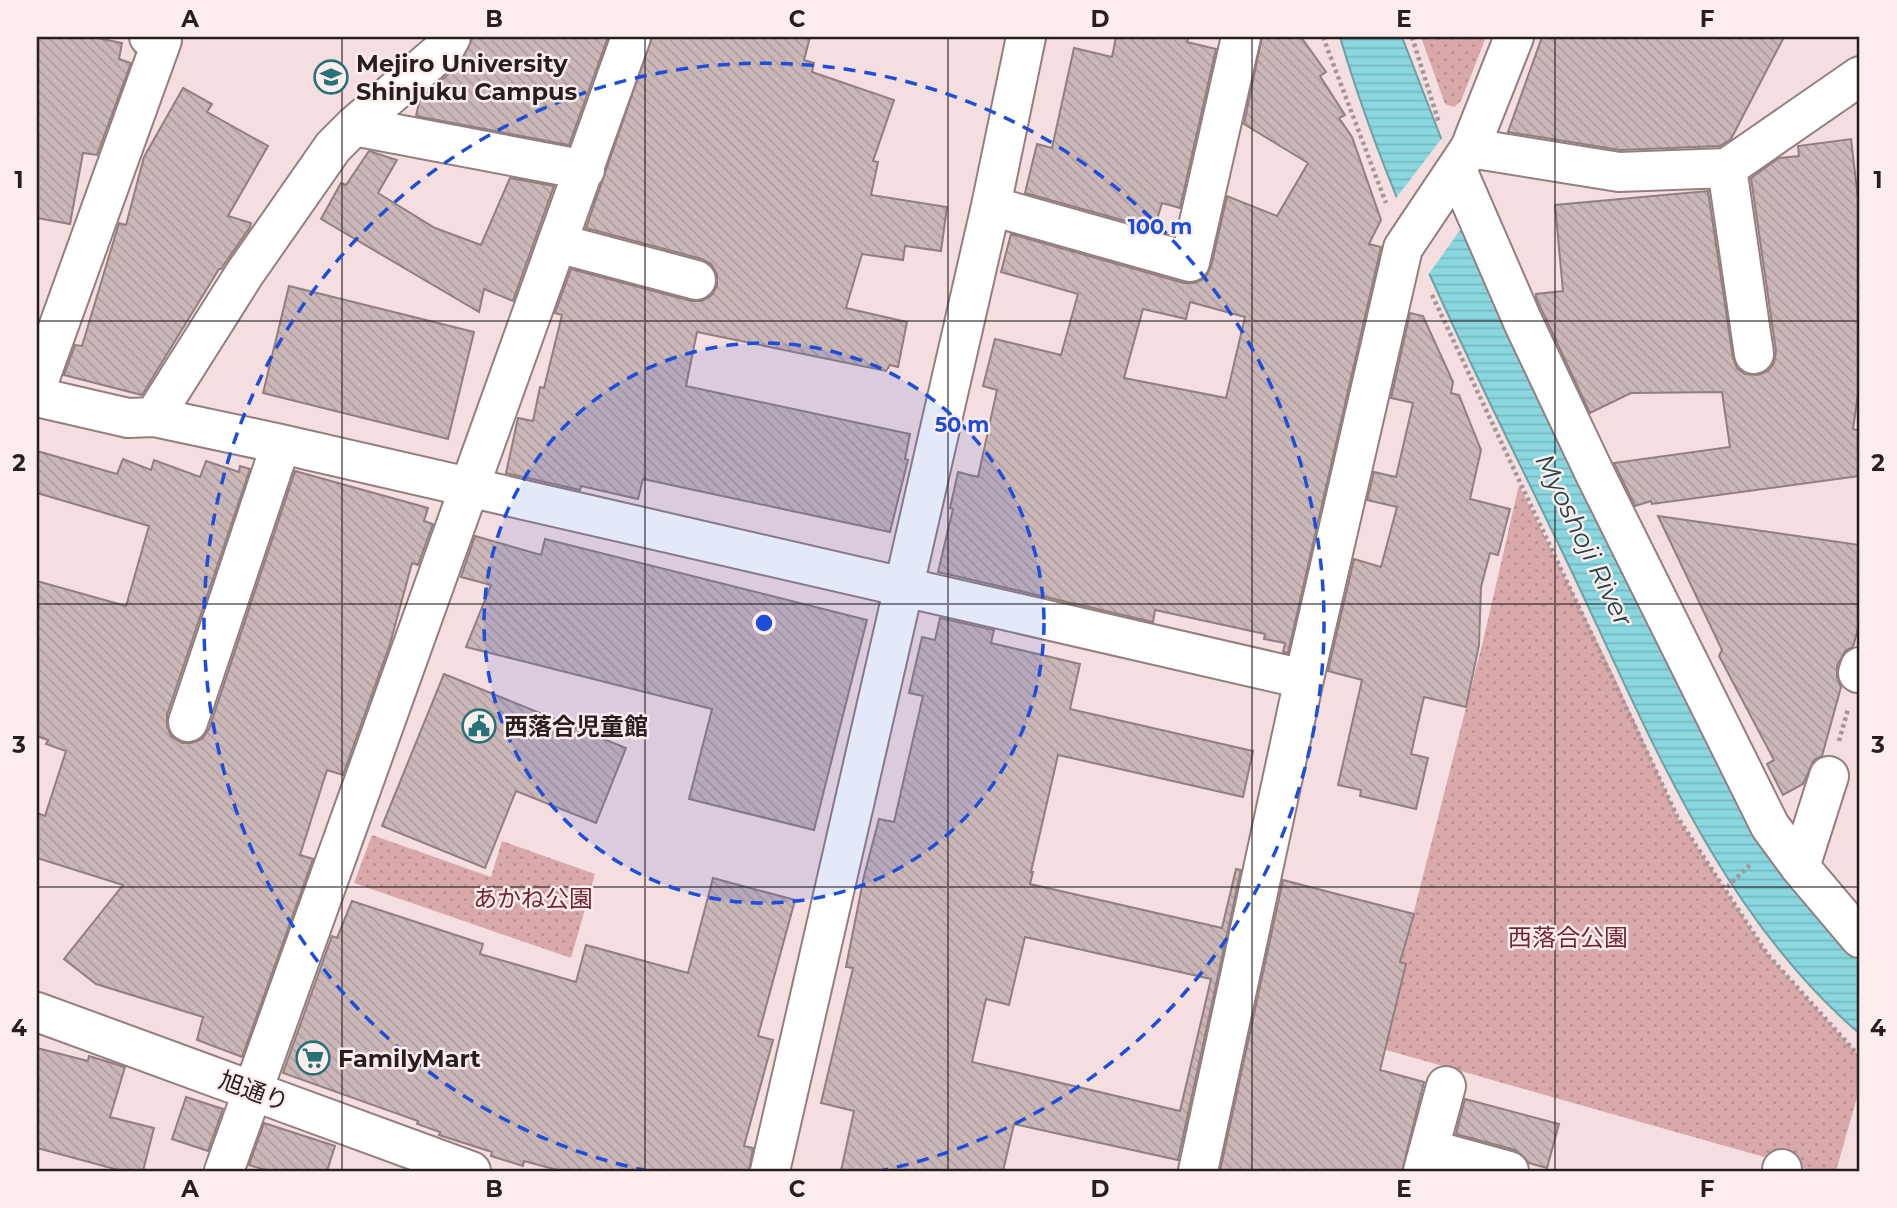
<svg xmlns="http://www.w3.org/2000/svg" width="1897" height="1208" viewBox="0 0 1897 1208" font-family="Montserrat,'Noto Sans JP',sans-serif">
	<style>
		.park { fill: url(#park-dots) }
		.water { fill: url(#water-rules); stroke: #6ca0a5; stroke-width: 2 }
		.pier { fill: #f4dedf }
		.building { fill: url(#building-back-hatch); stroke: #927e7f; stroke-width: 2; fill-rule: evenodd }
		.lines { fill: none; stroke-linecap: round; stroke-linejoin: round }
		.minor-casing { stroke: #937f80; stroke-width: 42 }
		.path { stroke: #a69596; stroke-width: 4.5; stroke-dasharray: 3.5 3.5; stroke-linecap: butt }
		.minor { stroke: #fff; stroke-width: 38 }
		.grid { fill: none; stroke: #261e1f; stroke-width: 2; stroke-opacity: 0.55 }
		.ring { fill: none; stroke: #1d4ed8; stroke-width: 3.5; stroke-dasharray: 12 9 }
		.labels { text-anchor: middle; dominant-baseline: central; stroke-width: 5; stroke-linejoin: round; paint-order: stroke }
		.poi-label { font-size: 24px; font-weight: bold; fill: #261e1f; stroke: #feeded; text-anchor: start }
		.park-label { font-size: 24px; fill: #732733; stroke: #feeded }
		.street-label { font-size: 24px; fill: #261e1f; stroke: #feeded }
		.water-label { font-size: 26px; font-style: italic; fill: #1f4447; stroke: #feeded }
		.centre { fill: #1d4ed8; stroke: #feeded; stroke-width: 3.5 }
		.ring-label { font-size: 21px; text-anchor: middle; font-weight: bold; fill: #1d4ed8; stroke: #feeded; stroke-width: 5; stroke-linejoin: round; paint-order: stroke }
		.neatline { fill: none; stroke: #261e1f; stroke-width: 2.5 }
		.grid-label { font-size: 23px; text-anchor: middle; font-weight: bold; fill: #261e1f }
	</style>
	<defs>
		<pattern id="park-dots" width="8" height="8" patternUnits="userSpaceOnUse" patternTransform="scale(1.75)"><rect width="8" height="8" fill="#d9a8ab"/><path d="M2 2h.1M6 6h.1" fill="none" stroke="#ba9093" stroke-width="1.8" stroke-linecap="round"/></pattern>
		<pattern id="water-rules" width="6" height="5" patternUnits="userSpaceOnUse" patternTransform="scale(1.75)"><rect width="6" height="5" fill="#8ad7df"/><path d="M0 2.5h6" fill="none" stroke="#77b8bf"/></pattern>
		<pattern id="building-back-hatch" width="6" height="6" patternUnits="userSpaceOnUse" patternTransform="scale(1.75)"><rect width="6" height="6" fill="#ccb7b8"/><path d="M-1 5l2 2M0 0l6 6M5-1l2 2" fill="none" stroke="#af9d9e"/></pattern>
	</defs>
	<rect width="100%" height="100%" fill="#f4dedf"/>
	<!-- park -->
	<path class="park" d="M1421,37h65l-25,64 -7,6 -9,-3z
		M1519,485l95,191 64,142 90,137 92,102v30l-24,84h-22l-435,-123 104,-407z
		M372,835l119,42 11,-36 93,33 -24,84 -217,-75z"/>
	<!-- water -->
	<path class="water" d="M1340,37h62l94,244 364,673v80c-147,-125 -219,-321 -302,-491 -80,-166 -166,-329 -218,-506z"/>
	<!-- pier -->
	<path class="pier" d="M1442,138l31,74 -47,66 -33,-76z"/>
	<!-- building -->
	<path class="building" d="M37,37h55l30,6 -3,16 12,4 -34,92 -14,-2 -13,71 -33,-6z
		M473,37h135l-39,108 -153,-29 4,-17 40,-35z
		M652,37h158l-6,23 10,3 -2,9 82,28 -21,61 5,1 -7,33 76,12 -6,44 -36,-5 -2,14 -41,-6 -16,54 61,14 -9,45 -8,-2 -4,6 -189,-39 -11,54 224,48 -5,25 3,1 -18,72 -247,-53 -5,20 -57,-13 -1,4 -74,-17 12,-55 15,3 7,-34 4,1 18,-73 -7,-2 16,-44 120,32h11l10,-6 5,-9v-12l-6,-10 -9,-5 -116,-31z
		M1116,37h73l-2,5 29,7 -36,159 -18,-5 -8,26 -129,-36 12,-49 15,4 22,-100 38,9z
		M1262,37h39l25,35 -6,4 25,39 -6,3 13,19 29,83 -12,24 12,3 -93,406 -5,-1 2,-9 -21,-4 1,-5 -110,-24 -2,12 -215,-50 15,-63 -3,-1 8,-36 20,5 19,-87 -14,-4 12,-47 66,16 17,-61 -77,-22 10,-38 173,49h11l10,-5 6,-11 16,-71 50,20 31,-53 -64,-39zM1190,302l55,15 -19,81 -102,-20 19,-69 43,10z
		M1542,37h242l-53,102 -11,7 -100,4 -112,-18z
		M183,88l29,16 -5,8 61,34 -40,70 23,7 -1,4 -29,42h-2l-77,126 -78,-20 11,-30 7,1 37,-123 7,2 18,-68z
		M1851,139l9,77v164l-7,49 7,2v45l-208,28 -1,-3 -16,5 -21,-43 116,-16 -8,-55 -91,1 -41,20 -54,-115v-4l27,-3 -8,-86 153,-14 25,167 4,10 8,6 13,1 10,-4 6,-8 2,-12 -25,-173 28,-20 20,-2 -1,-10z
		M369,151l28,9 -19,33 57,35 46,17 29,-67 44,8 -41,115 -29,-12 -5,23 -158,-93 20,-36 5,2z
		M289,286l185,46 -26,107 -185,-46z
		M1410,313l13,3 30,66 -2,11 8,2 22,55 -11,49 40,10 -12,46 -8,-2 -9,34 -2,58 -13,62 -42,-10 -13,57 17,4 -12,51 -56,-13 1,-6 -23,-5 24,-105 -34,-9 26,-112 27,8 16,-60 -30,-7 7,-28 22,5 17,-74 -22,-5z
		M37,451l80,23 6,-15 28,11 3,-10 46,17 6,-16 33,11 1,-6 10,3 -83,246v11l4,10 11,7h10l10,-4 7,-10 86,-258 133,37 -4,13 9,3 -15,41 -6,-2 -22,81 -47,131 -16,-5 -27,85 13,4 -71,198 -45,-17 6,-23 -107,-33 -32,-25 59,-74 -86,-27v-45l8,3 21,-65 -20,-7 2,-4 -11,-4v-155l89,25 23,-80 -112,-33z
		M1658,516l202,29v76l-7,26 -8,4 -8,15v11l4,10 -19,69 -8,4 -11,24 -20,11 -16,-31 7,-4 -55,-104 3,-6z
		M475,536l66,19 4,-16 322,81 -53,210 -125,-31 23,-90 -246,-62 25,-62 -30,-8z
		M940,618l54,12 -3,13 89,21 -10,45 183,42 -10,46 -185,-42 -27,117h2l-3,12 192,44 14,-59 5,1 -63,290 -164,-36 -11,47h-162l13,-60 -33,-8 32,-135 -7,-1 18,-91 15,-57 15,3 29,-126 -14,-3 13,-56 13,3zM1025,937l186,42 -31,132 -208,-49 14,-63 23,6z
		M444,674l182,74 -30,75 -80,-32 -31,77 -103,-42z
		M713,878l82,22 -37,136 15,4 -29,106 9,2 -4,23h-188l-37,-10 -1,5 -32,-10 1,-4 -53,-17 1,-3 -23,-8 1,-3 -135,-48 49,-137 5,2 15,-37 131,43 -3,10 96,28 10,-37 102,28z
		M1283,880l131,34 -14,48 6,2 -26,106 44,12 -22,89h-182z
		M37,1048l51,13 1,-5 36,11 -15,50 44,11 -11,43h-21l-85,-23z
		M186,1097l37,12 -15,42 -36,-12z
		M1465,1099l94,25 -12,44 -18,-5 -14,-13 -59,-16z
		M264,1123l71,23 -8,25h-58l-20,-6z"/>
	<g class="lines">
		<defs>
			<path id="minor" d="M354,126l231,44
				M1470,148l149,24 108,-4 133,-92
				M1727,168l27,186
				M1457,170l66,152 72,152 175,352 30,41
				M991,206l199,56 51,-225
				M557,243l139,37
				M37,386l125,-346 -13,-3
				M37,397l91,21 26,-1 127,27 1023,235
				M154,417l91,-144 88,-126 21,-21 91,-78 6,-11
				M1858,673l2,-6
				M188,722l93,-278
				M1829,776l-29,91 60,71
				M37,1012l434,159
				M1429,1149l80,22
				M224,1171l407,-1134
				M770,1171l221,-965 35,-169
				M1198,1171l106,-492 99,-431 67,-100 44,-111
				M1423,1171l23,-85
				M1782,1171v-2"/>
		</defs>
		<!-- minor casing -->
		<use href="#minor" class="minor-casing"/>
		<!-- path -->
		<path class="path" d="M1323,37l63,166
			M1412,37l27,86
			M1432,295l246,523 90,137 92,102
			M1839,741l9,-32
			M1727,887l24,-23"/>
		<!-- minor -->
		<use href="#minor" class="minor"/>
	</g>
	<!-- grid -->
	<path class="grid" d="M342,37v1134M645,37v1134M948,37v1134M1252,37v1134M1555,37v1134M37,321h1823M37,604h1823M37,887h1823"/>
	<!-- distance rings -->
	<circle cx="764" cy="623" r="280" fill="#1d4ed8" fill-opacity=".12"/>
	<g class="ring">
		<circle cx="764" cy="623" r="280"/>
		<path d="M648 1171A560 560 0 1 1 880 1171"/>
	</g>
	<!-- icons -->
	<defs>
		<symbol id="university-ring" viewBox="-11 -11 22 22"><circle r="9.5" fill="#feeded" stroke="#277178" stroke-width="1.5"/><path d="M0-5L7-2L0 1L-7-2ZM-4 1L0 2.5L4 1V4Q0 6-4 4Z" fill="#277178"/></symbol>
		<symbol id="civic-ring" viewBox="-11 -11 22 22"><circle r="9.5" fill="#feeded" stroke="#277178" stroke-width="1.5"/><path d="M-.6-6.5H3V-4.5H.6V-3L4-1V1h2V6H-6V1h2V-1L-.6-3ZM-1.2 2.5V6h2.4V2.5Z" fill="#277178"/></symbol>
		<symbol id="supermarket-ring" viewBox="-11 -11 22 22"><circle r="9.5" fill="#feeded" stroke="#277178" stroke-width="1.5"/><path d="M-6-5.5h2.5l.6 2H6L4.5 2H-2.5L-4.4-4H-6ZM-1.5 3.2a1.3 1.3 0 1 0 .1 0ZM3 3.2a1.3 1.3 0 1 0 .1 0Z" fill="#277178"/></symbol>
	</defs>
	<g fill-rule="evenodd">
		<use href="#university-ring" x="312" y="58" width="38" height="38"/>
		<use href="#civic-ring" x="460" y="707" width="38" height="38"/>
		<use href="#supermarket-ring" x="294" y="1039" width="38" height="38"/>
	</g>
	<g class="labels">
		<!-- poi labels -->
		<g class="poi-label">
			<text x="356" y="63">Mejiro University<tspan x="356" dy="28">Shinjuku Campus</tspan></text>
			<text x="504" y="726">西落合児童館</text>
			<text x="338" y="1058">FamilyMart</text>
		</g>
		<!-- park labels -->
		<g class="park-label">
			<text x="533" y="898">あかね公園</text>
			<text x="1568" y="937">西落合公園</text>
		</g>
		<!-- street labels -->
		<g class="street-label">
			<text transform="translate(254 1091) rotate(20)">旭通り</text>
		</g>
		<!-- water labels -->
		<g class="water-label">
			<text transform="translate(1584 540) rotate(64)">Myoshoji River</text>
		</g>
	</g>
	<circle cx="764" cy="623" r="10" class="centre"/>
	<g class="ring-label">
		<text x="1160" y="234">100 m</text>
		<text x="962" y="432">50 m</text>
	</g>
	<!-- border -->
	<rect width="1897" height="1208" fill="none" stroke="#feeded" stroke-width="77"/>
	<rect x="38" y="38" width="1820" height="1132" class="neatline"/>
	<g class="grid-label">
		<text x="190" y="27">A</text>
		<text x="494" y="27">B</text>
		<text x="797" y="27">C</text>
		<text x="1100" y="27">D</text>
		<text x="1404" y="27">E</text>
		<text x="1707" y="27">F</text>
		<text x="19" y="188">1</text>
		<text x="1878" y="188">1</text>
		<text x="19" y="471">2</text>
		<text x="1878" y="471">2</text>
		<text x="19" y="753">3</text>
		<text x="1878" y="753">3</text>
		<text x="19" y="1036">4</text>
		<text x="1878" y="1036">4</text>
		<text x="190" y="1197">A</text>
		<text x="494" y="1197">B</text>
		<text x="797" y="1197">C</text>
		<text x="1100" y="1197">D</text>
		<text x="1404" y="1197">E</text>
		<text x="1707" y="1197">F</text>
	</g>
</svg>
